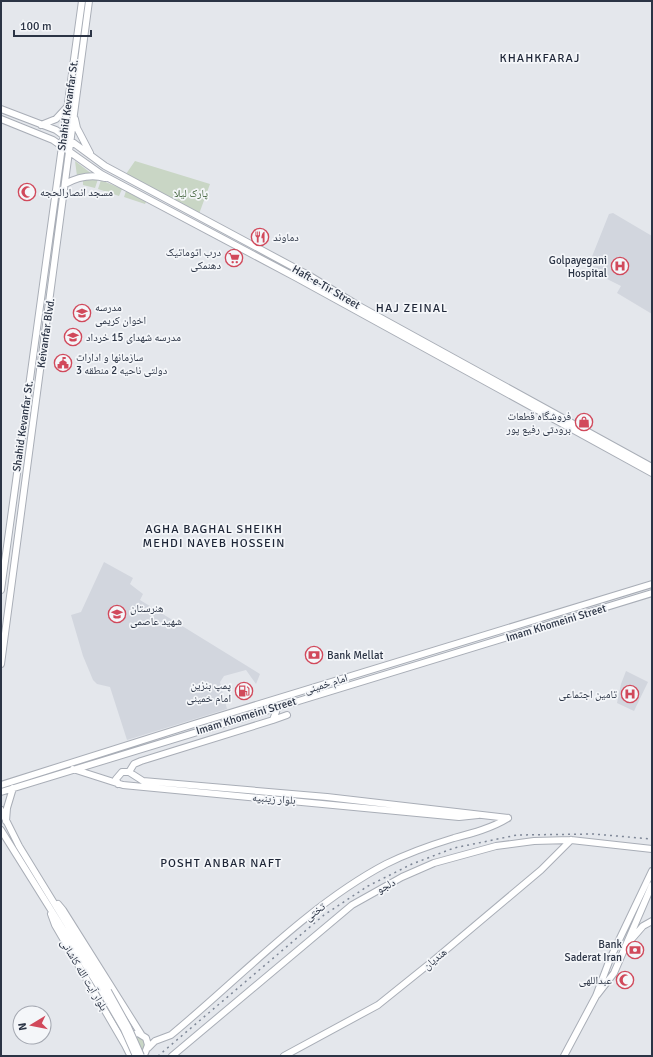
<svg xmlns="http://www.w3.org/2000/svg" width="653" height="1057" viewBox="0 0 653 1057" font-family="Signika,'Noto Naskh Arabic',sans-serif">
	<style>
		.built { fill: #d2d6de }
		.green { fill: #c9d6c5 }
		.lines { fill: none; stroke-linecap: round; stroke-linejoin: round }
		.secondary-casing { stroke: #a9aeb7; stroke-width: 8 }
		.secondary { stroke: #fff; stroke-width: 6 }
		.rail { stroke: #7d8696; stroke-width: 1.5; stroke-dasharray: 2 4; stroke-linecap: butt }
		.secondary-bridge-casing { stroke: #a9aeb7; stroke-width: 8; stroke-linecap: butt }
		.secondary-bridge { stroke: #fff; stroke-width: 6 }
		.labels { text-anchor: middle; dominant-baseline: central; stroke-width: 3.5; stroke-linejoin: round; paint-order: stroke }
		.street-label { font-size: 11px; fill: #2b3445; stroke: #f4f6f9 }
		.poi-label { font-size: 11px; fill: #2b3445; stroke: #f4f6f9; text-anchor: start }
		.park-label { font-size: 11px; fill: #3f6138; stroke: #f4f6f9 }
		.neighbourhood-label { font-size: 12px; letter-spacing: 1px; fill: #1d2536; stroke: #f4f6f9 }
	</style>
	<rect width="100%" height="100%" fill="#e4e7ec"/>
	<!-- built -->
	<path class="built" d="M613,213l39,23v78l-35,-21 4,-7 -34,-17 22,-55z
		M104,562l29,16 -3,6 13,10 -3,6 120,74 -4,10 -10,-14 -22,6 -4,6 7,27 -100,31 -17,-53 -13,-3 -4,-4 -10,-24 -12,-41 10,-3z
		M626,671l22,11 -14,29 -17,-8 4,-19z"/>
	<!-- green -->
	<path class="green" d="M75,161l17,13 -15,2z
		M135,161l75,23 -11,30 -73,-40z
		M88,179h10l-3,9 -12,-3v-5z
		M101,180l21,9 -3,7 -21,-7z
		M126,191l20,11 -1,2 -21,-7z
		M135,1035l8,3 3,5 -4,8 -14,-10z"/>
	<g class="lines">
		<defs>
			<path id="secondary" d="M1,109l55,21 49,36 205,110 49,30 293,161
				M1,119l52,21 48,34 196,104 355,195
				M75,119l2,9 13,25
				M41,125l15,-6 11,-12
				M65,184c13,-7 26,-10 40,-6
				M1,590l81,-589
				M1,664l88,-663
				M273,720l14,-5
				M73,769l50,16 336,32 19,-2
				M129,772l14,9 184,16 181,21
				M129,772l5,-8 7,-3 132,-41 5,-14
				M118,784l-2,-5 6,-7h7
				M1,785l193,-61 458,-140
				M1,792l651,-199
				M1,810l18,36 89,145
				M6,821l1,-13 6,-20
				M1,830l102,163
				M58,904l5,6 78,124
				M51,914l4,11 70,120
				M630,941l13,-15 9,-5
				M597,995l17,-22 38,-88
				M148,1048l7,-7 16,-6c68,-56 137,-130 215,-171 22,-11 45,-19 68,-26 19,-5 38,-10 54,-20
				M136,1056l-7,-3 -4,-8 4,-9 9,-3 8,5 2,7 -3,8 -8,3
				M172,1056l180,-151 50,-28 32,-14 62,-17 38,-5 37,-1 81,9
				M284,1056l94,-51 56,-45 107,-90 30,-30
				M564,1056l32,-60 14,-37 42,-88"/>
		</defs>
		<!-- secondary casing -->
		<use href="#secondary" class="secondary-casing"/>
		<!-- secondary -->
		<use href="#secondary" class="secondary"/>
		<!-- rail -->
		<path class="rail" d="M158,1056l166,-141 44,-29 44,-22 42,-16 63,-13 76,-1 59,5"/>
		<defs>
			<path id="secondary-bridge" d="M108,991l20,36 13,29
				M103,993l21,36 12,27"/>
		</defs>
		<!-- secondary-bridge casing -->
		<use href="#secondary-bridge" class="secondary-bridge-casing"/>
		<!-- secondary-bridge -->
		<use href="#secondary-bridge" class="secondary-bridge"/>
	</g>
	<!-- icons -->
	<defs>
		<symbol id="mosque-ring" viewBox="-11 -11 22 22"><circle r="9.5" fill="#f4f6f9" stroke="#d1495b" stroke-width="1.5"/><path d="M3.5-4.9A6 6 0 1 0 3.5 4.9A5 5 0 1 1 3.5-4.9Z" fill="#d1495b"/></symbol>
		<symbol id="restaurant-ring" viewBox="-11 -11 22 22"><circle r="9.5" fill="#f4f6f9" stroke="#d1495b" stroke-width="1.5"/><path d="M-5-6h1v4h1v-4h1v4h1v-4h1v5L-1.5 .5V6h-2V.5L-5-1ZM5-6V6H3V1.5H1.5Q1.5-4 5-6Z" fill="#d1495b"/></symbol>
		<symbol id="supermarket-ring" viewBox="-11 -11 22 22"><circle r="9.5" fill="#f4f6f9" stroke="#d1495b" stroke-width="1.5"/><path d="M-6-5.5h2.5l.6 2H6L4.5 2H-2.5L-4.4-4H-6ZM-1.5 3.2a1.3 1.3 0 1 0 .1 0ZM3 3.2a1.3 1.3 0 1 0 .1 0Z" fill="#d1495b"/></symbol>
		<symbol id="hospital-ring" viewBox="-11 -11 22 22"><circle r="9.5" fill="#f4f6f9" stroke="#d1495b" stroke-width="1.5"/><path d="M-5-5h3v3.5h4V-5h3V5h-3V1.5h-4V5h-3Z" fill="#d1495b"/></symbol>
		<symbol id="school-ring" viewBox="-11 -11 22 22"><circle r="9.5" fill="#f4f6f9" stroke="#d1495b" stroke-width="1.5"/><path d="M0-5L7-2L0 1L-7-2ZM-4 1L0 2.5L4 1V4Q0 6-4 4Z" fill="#d1495b"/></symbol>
		<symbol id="civic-ring" viewBox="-11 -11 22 22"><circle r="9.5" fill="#f4f6f9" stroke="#d1495b" stroke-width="1.5"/><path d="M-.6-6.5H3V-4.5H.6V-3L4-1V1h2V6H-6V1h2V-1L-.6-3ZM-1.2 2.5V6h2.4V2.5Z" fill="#d1495b"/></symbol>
		<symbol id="shop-ring" viewBox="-11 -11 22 22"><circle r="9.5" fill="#f4f6f9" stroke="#d1495b" stroke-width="1.5"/><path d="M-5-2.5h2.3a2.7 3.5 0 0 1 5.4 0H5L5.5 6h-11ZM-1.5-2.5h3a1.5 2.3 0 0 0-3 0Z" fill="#d1495b"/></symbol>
		<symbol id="bank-ring" viewBox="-11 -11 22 22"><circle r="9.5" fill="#f4f6f9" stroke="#d1495b" stroke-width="1.5"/><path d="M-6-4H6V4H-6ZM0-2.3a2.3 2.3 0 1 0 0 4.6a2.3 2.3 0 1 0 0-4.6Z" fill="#d1495b"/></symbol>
		<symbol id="fuel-ring" viewBox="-11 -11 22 22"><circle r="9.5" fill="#f4f6f9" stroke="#d1495b" stroke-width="1.5"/><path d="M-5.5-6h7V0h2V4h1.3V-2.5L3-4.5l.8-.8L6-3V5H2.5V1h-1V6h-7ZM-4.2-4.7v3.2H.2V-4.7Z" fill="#d1495b"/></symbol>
	</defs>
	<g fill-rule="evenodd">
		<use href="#mosque-ring" x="17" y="182" width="20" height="20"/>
		<use href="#restaurant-ring" x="250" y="227" width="20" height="20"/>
		<use href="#supermarket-ring" x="224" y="248" width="20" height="20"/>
		<use href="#hospital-ring" x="610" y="256" width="20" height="20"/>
		<use href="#school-ring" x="72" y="303" width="20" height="20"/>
		<use href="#school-ring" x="63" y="327" width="20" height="20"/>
		<use href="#civic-ring" x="53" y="353" width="20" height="20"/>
		<use href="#shop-ring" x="574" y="412" width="20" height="20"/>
		<use href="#school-ring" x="107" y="604" width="20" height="20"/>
		<use href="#bank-ring" x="304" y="645" width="20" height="20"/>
		<use href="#fuel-ring" x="234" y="681" width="20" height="20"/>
		<use href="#hospital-ring" x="620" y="684" width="20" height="20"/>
		<use href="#bank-ring" x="625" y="940" width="20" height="20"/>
		<use href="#mosque-ring" x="615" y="970" width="20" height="20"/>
	</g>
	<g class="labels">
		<!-- street labels -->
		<g class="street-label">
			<text transform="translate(68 105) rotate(-82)">Shahid Kevanfar St.</text>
			<text transform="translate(326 287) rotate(30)">Haft-e-Tir Street</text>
			<text transform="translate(46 333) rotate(-82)">Keivanfar Blvd.</text>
			<text transform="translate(23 426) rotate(-82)">Shahid Kevanfar St.</text>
			<text transform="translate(556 623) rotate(-17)">Imam Khomeini Street</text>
			<text transform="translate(326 684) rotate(-17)">امام خمینی</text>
			<text transform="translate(246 716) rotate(-17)">Imam Khomeini Street</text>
			<text transform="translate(274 799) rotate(4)">بلوار زینبیه</text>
			<text transform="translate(386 886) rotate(-28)">دلجو</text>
			<text transform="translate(315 912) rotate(-37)">تختی</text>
			<text transform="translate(435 959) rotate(-39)">هندیان</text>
			<text transform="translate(84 975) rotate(59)">بلوار آیت الله کاشانی</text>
		</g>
		<!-- poi labels -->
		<g class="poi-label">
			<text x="40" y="192">مسجد انصارالحجه</text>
			<text x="273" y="237">دماوند</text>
			<text x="221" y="252" text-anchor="end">درب اتوماتیک<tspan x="221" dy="13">دهنمکی</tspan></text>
			<text x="607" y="260" text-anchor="end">Golpayegani<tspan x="607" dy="13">Hospital</tspan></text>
			<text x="95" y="307">مدرسه<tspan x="95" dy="13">اخوان کریمی</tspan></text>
			<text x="86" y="337">مدرسه شهدای 15 خرداد</text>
			<text x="76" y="357">سازمانها و ادارات<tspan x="76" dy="13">دولتی ناحیه 2 منطقه 3</tspan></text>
			<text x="571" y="416" text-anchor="end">فروشگاه قطعات<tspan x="571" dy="13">برودتی رفیع پور</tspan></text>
			<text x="130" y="608">هنرستان<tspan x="130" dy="13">شهید عاصمی</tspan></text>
			<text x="327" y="655">Bank Mellat</text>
			<text x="231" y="685" text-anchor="end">پمپ بنزین<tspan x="231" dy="13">امام خمینی</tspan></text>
			<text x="617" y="694" text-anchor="end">تامین اجتماعی</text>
			<text x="622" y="944" text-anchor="end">Bank<tspan x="622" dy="13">Saderat Iran</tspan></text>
			<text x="612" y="980" text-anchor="end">عبداللهی</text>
		</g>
		<!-- park labels -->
		<g class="park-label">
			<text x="191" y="193">پارک لیلا</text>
		</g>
		<!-- neighbourhood labels -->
		<g class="neighbourhood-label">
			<text x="540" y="58">KHAHKFARAJ</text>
			<text x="412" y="308">HAJ ZEINAL</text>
			<text x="214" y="529">AGHA BAGHAL SHEIKH<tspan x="214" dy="14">MEHDI NAYEB HOSSEIN</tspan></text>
			<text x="221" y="863">POSHT ANBAR NAFT</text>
		</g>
	</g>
	<!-- border -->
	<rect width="653" height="1057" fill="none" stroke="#2b3445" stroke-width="4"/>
	<!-- north arrow -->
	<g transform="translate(32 1025) rotate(260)"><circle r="19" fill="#f4f6f9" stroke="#a4a8b1"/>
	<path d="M0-3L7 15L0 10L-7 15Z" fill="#d1495b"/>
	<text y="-6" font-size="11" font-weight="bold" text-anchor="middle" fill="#2b3445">N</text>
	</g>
	<!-- scale -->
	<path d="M14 30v6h77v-6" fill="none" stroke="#2b3445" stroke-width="2"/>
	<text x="20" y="30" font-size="12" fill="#2b3445" stroke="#f4f6f9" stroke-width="3" paint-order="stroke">100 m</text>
</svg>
